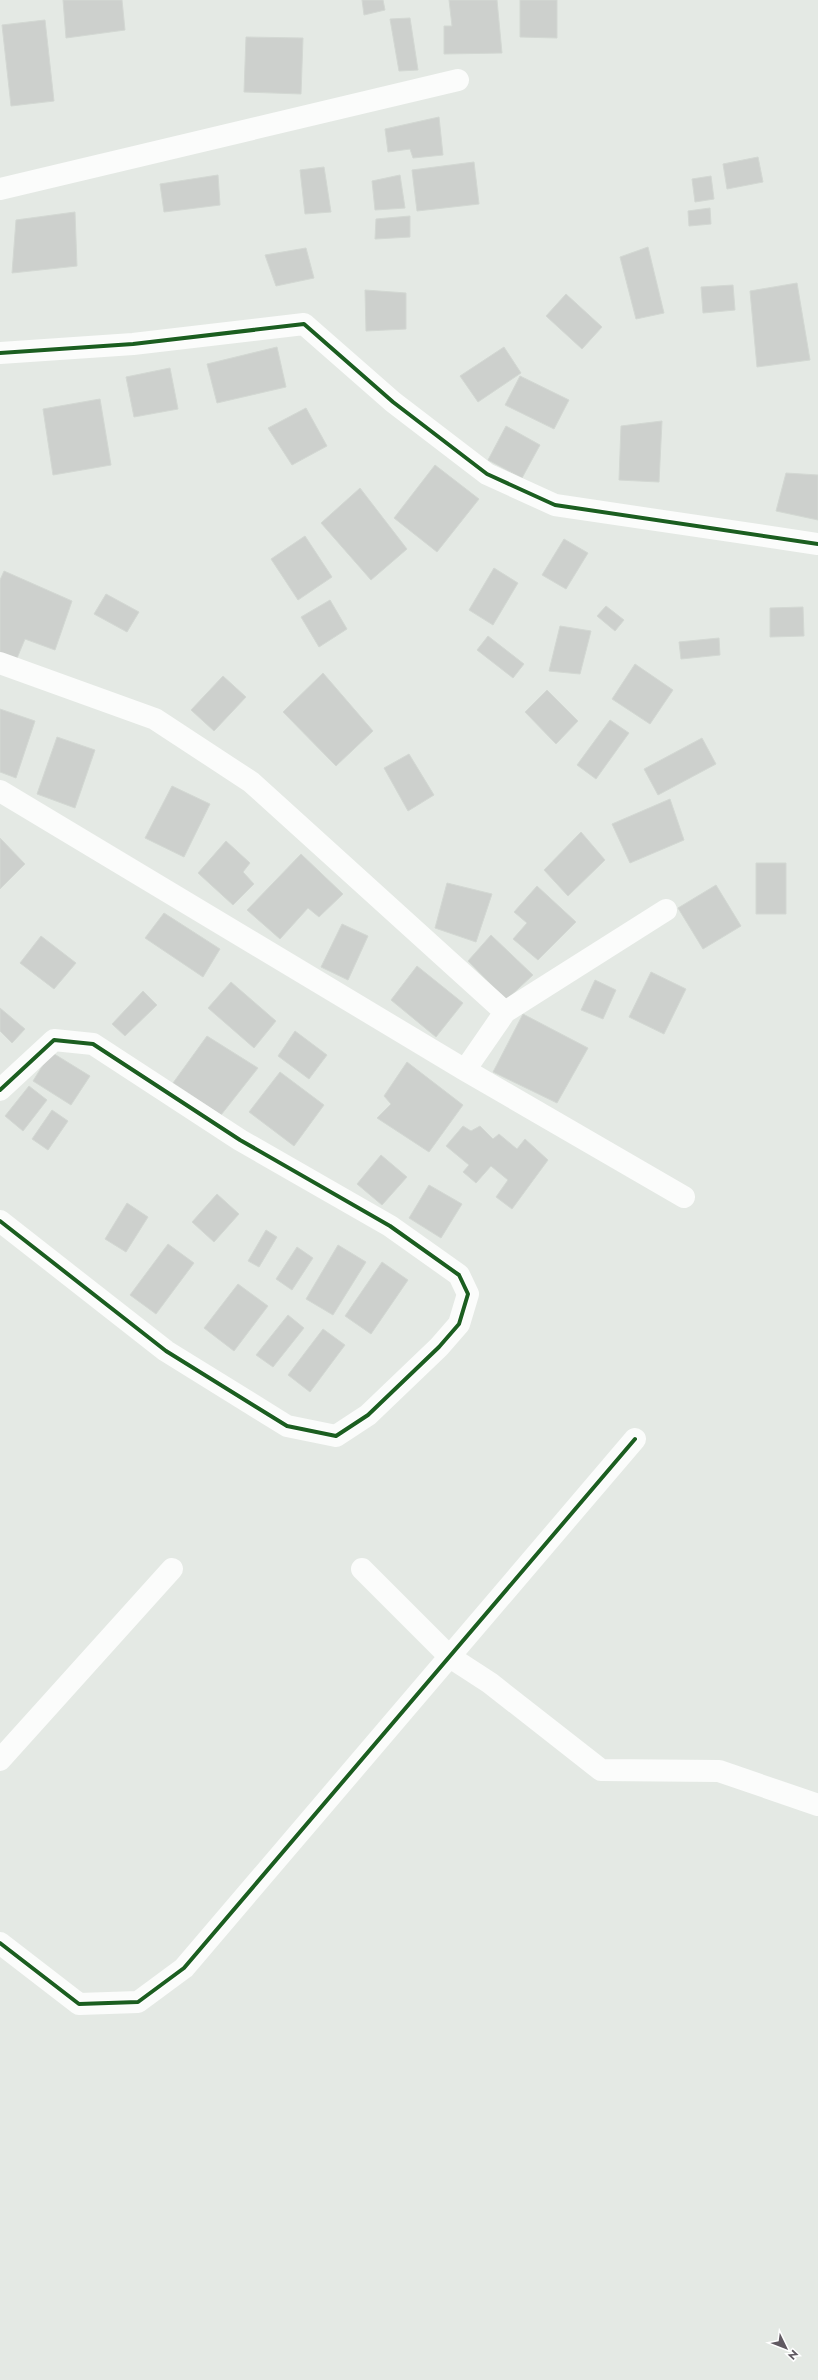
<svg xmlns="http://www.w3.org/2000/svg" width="818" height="2380" viewBox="0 0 818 2380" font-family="Jost,sans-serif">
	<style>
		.building { fill: #cdd0cd; stroke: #d3d8d3 }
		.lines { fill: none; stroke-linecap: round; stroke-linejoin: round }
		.street { stroke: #fbfcfb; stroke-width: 22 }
		.cycleway-casing { stroke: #fff; stroke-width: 6 }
		.cycleway { stroke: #1b5e20; stroke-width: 4 }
	</style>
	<rect width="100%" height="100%" fill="#e4e9e4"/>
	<!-- building -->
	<path class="building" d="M63,0h59l3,30 -59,8z
		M362,0h21l2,10 -21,5z
		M449,0h48l5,53 -58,1v-28h8z
		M520,0h37v38l-37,-1z
		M410,18l8,52 -19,1 -9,-52z
		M45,20l9,81 -43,5 -9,-81z
		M246,37l57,1 -2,56 -57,-2z
		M439,117l4,38 -30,3 -3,-9 -22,3 -3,-23z
		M758,157l5,25 -36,7 -4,-25z
		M474,162l5,42 -62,7 -5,-41z
		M324,167l7,45 -26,2 -5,-44z
		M218,175l2,30 -56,7 -4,-28z
		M400,175l5,33 -30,2 -3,-29z
		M711,176l3,23 -19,3 -3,-23z
		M710,208l1,16 -22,2 -1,-15z
		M75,212l2,54 -65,7 4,-53z
		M410,216v21l-35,2 1,-20z
		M648,247l16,66 -28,6 -16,-62z
		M306,248l8,30 -38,8 -11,-31z
		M797,283l13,77 -53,7 -7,-76z
		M733,285l2,25 -32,3 -2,-26z
		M365,290l41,3v36l-40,2z
		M566,294l36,33 -20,22 -36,-33z
		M277,347l9,40 -69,16 -10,-39z
		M504,347l17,26 -43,29 -18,-26z
		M170,368l8,41 -44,8 -8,-40z
		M520,376l49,24 -15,29 -49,-24z
		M100,399l11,66 -58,10 -10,-66z
		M306,408l21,38 -35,19 -24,-37z
		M662,421l-3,61 -40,-2 2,-54z
		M506,426l34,19 -18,33 -34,-18z
		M435,465l44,34 -42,53 -43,-34z
		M786,473l32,2v45l-42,-9z
		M360,488l47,61 -36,31 -50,-57z
		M305,536l27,41 -34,23 -27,-41z
		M564,539l24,14 -22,36 -24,-14z
		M494,568l24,15 -25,42 -24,-15z
		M4,571l68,30 -17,49 -30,-11 -10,24 -15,-8v-75z
		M106,594l33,18 -12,20 -33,-18z
		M330,600l17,29 -28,18 -18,-30z
		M606,606l18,14 -9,11 -18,-15z
		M803,607l1,29 -34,1v-29z
		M560,626l31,5 -11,43 -31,-3z
		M488,636l36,28 -11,14 -36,-28z
		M719,638l1,17 -39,4 -2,-17z
		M635,664l38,26 -23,34 -38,-25z
		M323,673l50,58 -37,35 -53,-54z
		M223,676l23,21 -32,34 -23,-21z
		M547,690l31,31 -22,23 -31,-32z
		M0,709l35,12 -19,57 -16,-6z
		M610,720l19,13 -33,46 -19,-14z
		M57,737l38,13 -20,58 -38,-14z
		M702,738l14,26 -58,31 -14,-26z
		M409,754l25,41 -26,16 -24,-43z
		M172,786l38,18 -26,53 -39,-19z
		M670,799l14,41 -54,23 -18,-39z
		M581,832l24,28 -37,36 -24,-26z
		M0,838l25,26 -25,25z
		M226,841l24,22 -7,9 11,12 -21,21 -35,-32z
		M301,854l42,40 -24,23 -11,-9 -28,31 -33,-29z
		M756,863h30v51h-30z
		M447,883l45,11 -16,48 -41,-14z
		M716,885l25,41 -38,23 -25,-41z
		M537,886l39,36 -38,38 -25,-21 14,-16 -13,-11z
		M164,913l56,36 -17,28 -58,-39z
		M342,924l26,12 -20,44 -27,-13z
		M491,935l42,40 -27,25 -38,-39z
		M41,936l35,27 -22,26 -34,-26z
		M417,966l46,37 -27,34 -45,-37z
		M651,972l35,17 -22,45 -35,-17z
		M595,980l21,10 -13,29 -22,-9z
		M231,982l45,39 -22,27 -46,-40z
		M143,991l14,14 -32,31 -13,-12z
		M0,1008l25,21 -13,14 -12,-12z
		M523,1014l65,34 -31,55 -64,-31z
		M295,1031l32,24 -18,24 -31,-23z
		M207,1036l51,32 -37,47 -48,-32z
		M51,1052l39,24 -19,29 -38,-24z
		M407,1062l56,43 -34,47 -52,-34 14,-14 -7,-8z
		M280,1072l44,33 -30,41 -45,-34z
		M29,1086l18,14 -24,31 -18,-15z
		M52,1110l16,11 -20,29 -16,-11z
		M463,1126l8,5 9,-5 13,13 6,-5 18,15 8,-10 23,21 -36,49 -16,-12 12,-17 -17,-14 -15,17 -13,-11 6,-7 -23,-19z
		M381,1155l26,22 -25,28 -25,-21z
		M429,1185l33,19 -21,34 -32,-20z
		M217,1194l22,20 -25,28 -22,-20z
		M127,1203l21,14 -22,35 -21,-13z
		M266,1230l11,7 -18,30 -11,-6z
		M168,1244l26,19 -38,51 -26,-19z
		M338,1245l28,17 -33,53 -27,-16z
		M297,1247l16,11 -21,32 -16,-11z
		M382,1262l26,18 -37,54 -26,-18z
		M238,1284l30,22 -34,45 -30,-23z
		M288,1315l16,13 -31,39 -17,-12z
		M323,1329l22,16 -35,47 -22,-17z"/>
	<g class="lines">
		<!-- street -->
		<path class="street" d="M0,189l458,-109
			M0,353l133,-9 171,-20 89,78 94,72 68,31 263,39
			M0,663l155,56 96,63 254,230 161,-102
			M0,791l465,279 219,127
			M465,1070l40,-58
			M0,1090l54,-50 39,4 147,96 150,86 69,49 9,19 -9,30 -20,23 -71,68 -32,21 -49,-10 -121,-75 -166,-130
			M362,1569l88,88 40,26 111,87 118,1 99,34
			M0,1760l172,-191
			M0,1943l79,61 59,-2 46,-34 451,-529"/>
		<defs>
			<path id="cycleway" d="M0,353l133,-9 171,-20 89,78 94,72 68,31 263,39
				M0,1090l54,-50 39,4 147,96 150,86 69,49 9,19 -9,30 -20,23 -71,68 -32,21 -49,-10 -121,-75 -166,-130
				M0,1943l79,61 59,-2 46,-34 451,-529"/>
		</defs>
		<!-- cycleway casing -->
		<use href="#cycleway" class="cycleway-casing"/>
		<!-- cycleway -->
		<use href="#cycleway" class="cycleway"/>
	</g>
	<!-- north arrow -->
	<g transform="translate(786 2348) rotate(133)" stroke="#ffffff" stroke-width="3" paint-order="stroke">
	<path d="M0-3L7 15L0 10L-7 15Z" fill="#605961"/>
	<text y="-6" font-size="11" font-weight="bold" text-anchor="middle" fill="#605961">N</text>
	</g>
</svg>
